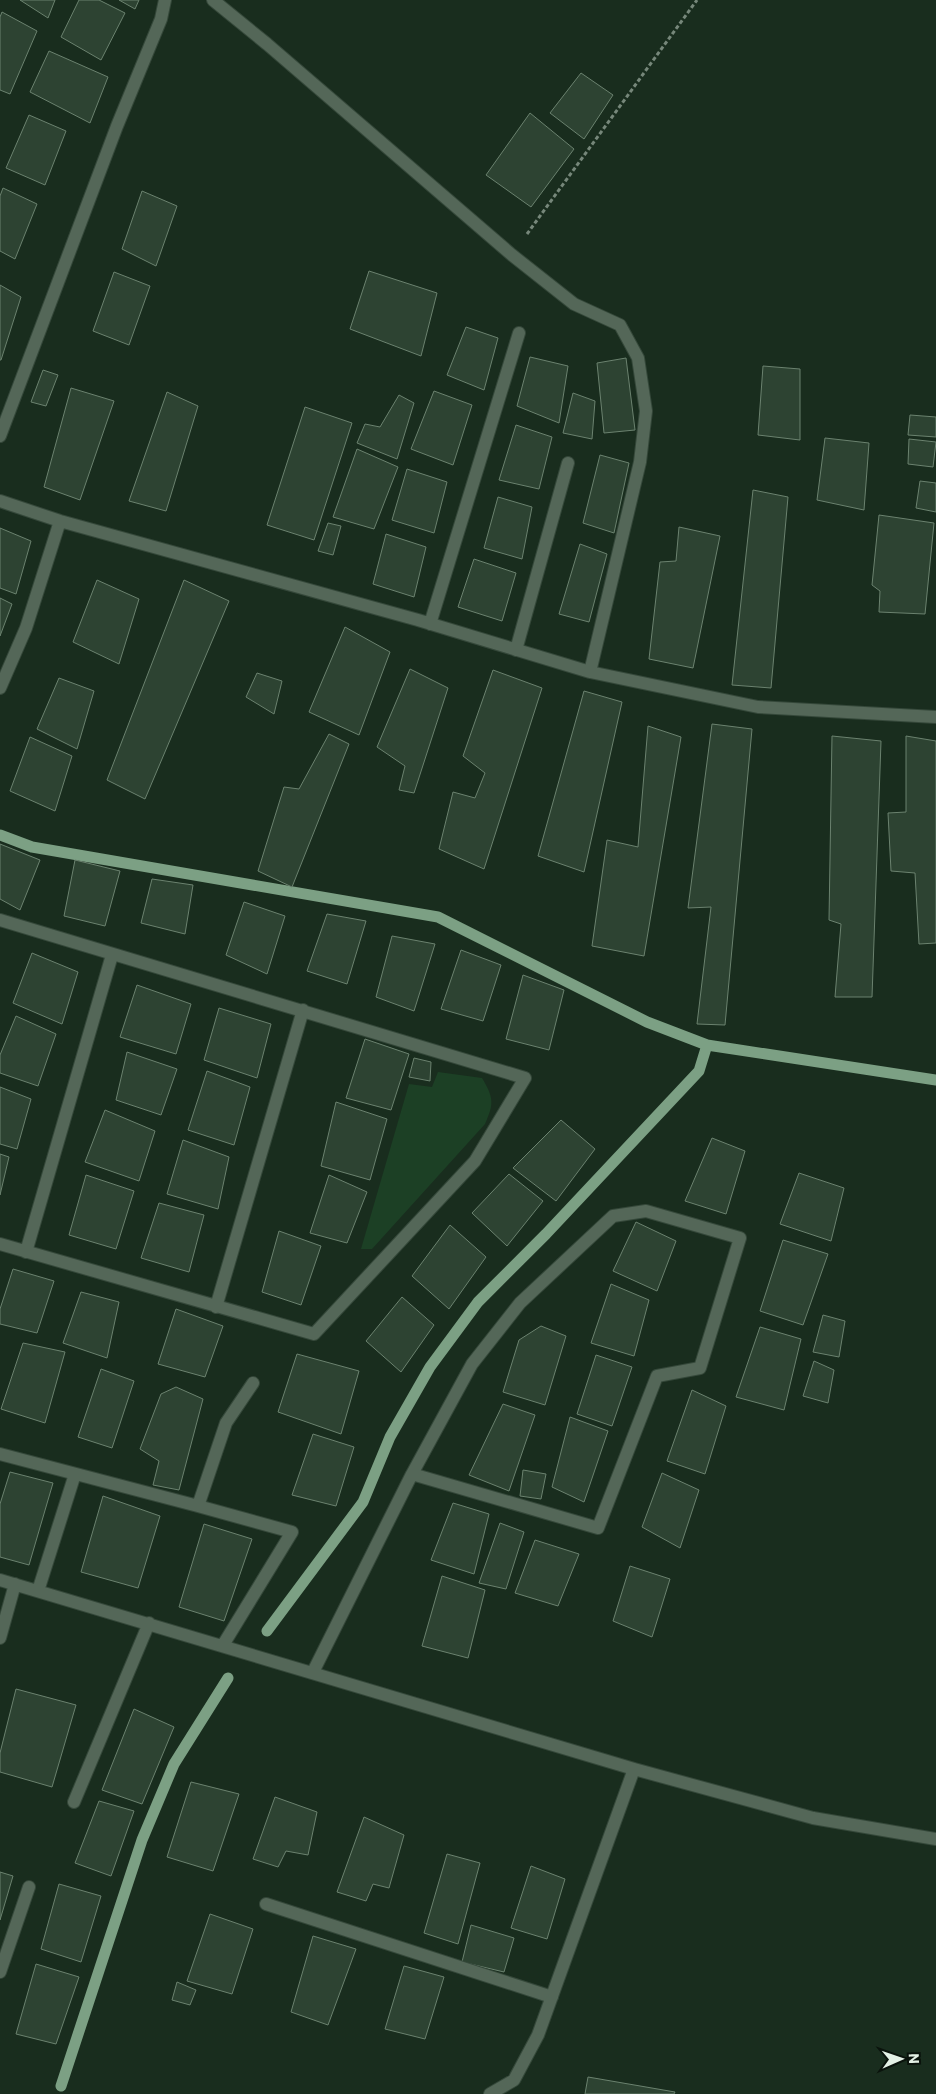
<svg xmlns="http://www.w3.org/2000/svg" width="936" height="2094" viewBox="0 0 936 2094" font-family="Commissioner,sans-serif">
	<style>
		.green { fill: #1c4025 }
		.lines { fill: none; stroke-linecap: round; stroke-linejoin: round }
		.stream { stroke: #7ca084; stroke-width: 11 }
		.building { fill: #2d4332; stroke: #6b826f }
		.minor-casing { stroke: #35483a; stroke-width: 14 }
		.path { stroke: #76877a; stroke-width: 3; stroke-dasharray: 4 2.5; stroke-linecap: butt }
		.minor { stroke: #546758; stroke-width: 12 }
	</style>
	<rect width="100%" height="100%" fill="#192d1e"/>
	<!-- green -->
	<path class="green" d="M438,1072l44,6c12,20 12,26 3,46l-113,125h-11l48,-165 23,3z"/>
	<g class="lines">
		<!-- stream -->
		<path class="stream" d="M0,835l32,12 406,70 209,105 60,23 -8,26 -153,163 -68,68 -48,65 -40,70 -27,65 -96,129
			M707,1045l229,35
			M61,2086l81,-246 32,-76 54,-86"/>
	</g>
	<!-- building -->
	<path class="building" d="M20,0h35l-7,18z
		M79,0h20l26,13 -24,47 -40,-23z
		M119,0h20l-4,9z
		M2,12l35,19 -27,63 -10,-4v-73z
		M49,51l59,26 -18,46 -60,-31z
		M581,73l32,22 -29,44 -34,-26z
		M530,113l44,36 -43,58 -45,-32z
		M29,115l37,16 -21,54 -39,-17z
		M3,188l34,16 -22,55 -15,-8v-55z
		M142,191l35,15 -21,60 -34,-17z
		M369,271l68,22 -16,63 -71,-27z
		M114,272l36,14 -21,59 -36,-14z
		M0,285l21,12 -20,63h-1z
		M466,327l32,11 -14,52 -37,-15z
		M530,357l38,9 -9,57 -42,-17z
		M626,358l9,72 -31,3 -7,-70z
		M763,366l37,3v71l-42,-5z
		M43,370l15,5 -12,31 -15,-4z
		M71,388l43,13 -34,99 -36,-13z
		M434,391l38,14 -19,60 -42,-16z
		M167,392l31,14 -32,105 -37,-10z
		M573,393l22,8 -3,38 -29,-6z
		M399,395l15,8 -17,56 -40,-16 8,-19 15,3z
		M305,407l47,16 -38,117 -47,-15z
		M910,415l26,2v20l-28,-2z
		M516,425l36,12 -13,52 -40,-9z
		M825,438l44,5 -5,67 -47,-10z
		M909,439l27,3 -3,25 -25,-3z
		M357,449l41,18 -24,62 -41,-12z
		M600,455l29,8 -15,70 -31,-10z
		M407,469l40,13 -13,51 -42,-13z
		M920,481l16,2v29l-20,-4z
		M753,490l35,7 -17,191 -39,-3z
		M498,497l34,10 -10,52 -38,-11z
		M879,515l55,8 -9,91 -46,-2 1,-21 -8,-6z
		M328,523l13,3 -8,29 -15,-4z
		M679,527l41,9 -27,132 -44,-9 11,-97 16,-1z
		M0,528l31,13 -15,53 -16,-6z
		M386,534l40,13 -12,50 -41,-13z
		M580,544l27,10 -18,68 -30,-8z
		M474,559l42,14 -14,48 -44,-14z
		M97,580l42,19 -20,65 -46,-22z
		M184,580l45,21 -84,198 -38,-19z
		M0,598l12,6 -12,32z
		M345,627l45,25 -31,83 -50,-23z
		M410,669l38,19 -34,105 -15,-3 6,-24 -28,-19z
		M493,670l49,18 -58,181 -45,-20 14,-57 22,6 10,-25 -22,-17z
		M257,673l25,8 -8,33 -28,-17z
		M59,678l35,13 -17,58 -40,-20z
		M584,691l38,11 -38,170 -46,-16z
		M712,724l40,5 -27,296 -28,-1 14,-117 -23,1z
		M648,726l33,11 -37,219 -52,-10 15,-106 31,7z
		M329,734l20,10 -57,143 -34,-16 26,-84 15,2z
		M832,736l49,5 -9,256h-37l6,-73 -12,-4z
		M906,736l30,5v202l-17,1 -4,-71 -24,-2 -3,-58 18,-1z
		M30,737l42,19 -17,55 -45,-20z
		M0,844l40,16 -20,50 -20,-11z
		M75,860l45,11 -15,55 -41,-10z
		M152,879l41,6 -8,49 -44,-11z
		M244,902l41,14 -18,58 -41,-19z
		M327,914l39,7 -19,63 -40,-13z
		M392,936l43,8 -21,67 -38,-14z
		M461,950l40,15 -18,56 -42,-12z
		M32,953l46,19 -16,52 -49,-21z
		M523,975l41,15 -15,60 -43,-11z
		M137,985l54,19 -15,50 -56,-17z
		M219,1008l52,16 -14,54 -53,-18z
		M16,1016l40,18 -18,52 -38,-13v-18z
		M365,1039l44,15 -18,56 -45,-12z
		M127,1052l50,17 -16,46 -45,-15z
		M414,1058l17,4 -1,19 -21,-4z
		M207,1071l43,16 -16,58 -46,-15z
		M0,1087l31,12 -14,50 -17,-5z
		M336,1102l51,17 -17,61 -49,-14z
		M105,1110l50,21 -16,50 -54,-19z
		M561,1120l34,29 -39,52 -43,-33z
		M712,1138l33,13 -19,63 -41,-13z
		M183,1140l46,17 -11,52 -51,-15z
		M0,1154l9,3 -9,38z
		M799,1173l45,15 -13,53 -51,-17z
		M509,1174l34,27 -36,45 -35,-33z
		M86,1175l48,16 -18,58 -47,-14z
		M329,1175l38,17 -20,51 -37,-10z
		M159,1203l45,12 -15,57 -48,-14z
		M636,1222l40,19 -19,50 -44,-20z
		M450,1225l36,32 -37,52 -37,-33z
		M279,1231l42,15 -20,59 -39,-13z
		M783,1240l45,14 -25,71 -43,-14z
		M13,1269l41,12 -17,52 -37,-9v-15z
		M611,1284l38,16 -15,56 -43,-13z
		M81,1292l38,10 -12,56 -44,-15z
		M402,1297l32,28 -33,47 -35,-31z
		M176,1309l47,17 -18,51 -47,-13z
		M823,1315l22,6 -6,36 -26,-5z
		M541,1326l25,10 -21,69 -42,-13 16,-52z
		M760,1327l41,12 -17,71 -48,-13z
		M23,1343l42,9 -20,71 -44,-14z
		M297,1354l62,17 -18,63 -63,-22z
		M596,1355l36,12 -20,59 -35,-12z
		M814,1361l20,9 -6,33 -25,-7z
		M101,1369l33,12 -22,67 -34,-11z
		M176,1387l27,12 -24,91 -26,-5 6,-24 -19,-12 21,-55z
		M692,1390l34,16 -21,68 -38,-13z
		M503,1404l32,11 -26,76 -40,-16z
		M570,1417l38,14 -24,71 -32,-15z
		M313,1434l41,13 -18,59 -44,-11z
		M523,1470l23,4 -5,25 -21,-3z
		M10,1472l43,11 -24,82 -29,-8v-53z
		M662,1473l37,17 -19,58 -38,-21z
		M103,1496l57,20 -22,72 -57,-16z
		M453,1503l36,11 -15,60 -43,-14z
		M500,1523l24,9 -18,57 -27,-6z
		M204,1524l48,15 -28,82 -45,-14z
		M535,1540l44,14 -21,52 -43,-13z
		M630,1566l40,13 -18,58 -39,-16z
		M442,1576l43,14 -17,68 -46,-12z
		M16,1689l60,16 -24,82 -52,-15v-19z
		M134,1709l40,18 -32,77 -40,-14z
		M191,1782l48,12 -26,77 -46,-14z
		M275,1797l42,15 -9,43 -22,-4 -8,16 -25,-8z
		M99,1801l35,10 -23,65 -36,-13z
		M364,1817l40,18 -15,53 -16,-4 -7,17 -29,-9z
		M447,1854l33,9 -22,81 -34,-11z
		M531,1866l34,13 -18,60 -36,-11z
		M0,1872l13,4 -13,44z
		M59,1884l42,12 -20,66 -40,-13z
		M210,1914l43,15 -21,65 -45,-13z
		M471,1925l43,13 -10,34 -42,-10z
		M313,1936l43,13 -28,76 -37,-13z
		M36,1964l43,13 -23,67 -40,-10z
		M404,1966l40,11 -19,62 -40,-10z
		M177,1982l19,8 -6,15 -18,-5z
		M588,2077l87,15 -1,2h-89z"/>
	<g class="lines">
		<defs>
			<path id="minor" d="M213,0l54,44 245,211 62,49 46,21 18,33 8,53 -6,51 -50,210
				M0,436l117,-310 44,-107 4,-19
				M0,501l60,20 358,99 172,52 168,35 178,10
				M430,624l89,-291
				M516,650l52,-187
				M0,688l26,-60 34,-107
				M0,920l525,158 -50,83 -161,173 -314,-90
				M26,1252l86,-297
				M216,1307l87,-297
				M0,1454l198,52 28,-83 27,-40
				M198,1506l94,26 -69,113
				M0,1580l634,189 179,49 123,21
				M38,1591l37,-117
				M0,1638l15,-54
				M313,1672l99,-198 60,-110 48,-61 93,-87 33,-5 94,27 -40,130 -43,8 -59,152 -186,-54
				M74,1802l75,-179
				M266,1904l286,93
				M0,1972l29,-85
				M490,2094l24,-14 24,-45 96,-266"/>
		</defs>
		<!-- minor casing -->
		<use href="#minor" class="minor-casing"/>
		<!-- path -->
		<path class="path" d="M527,234l170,-234"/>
		<!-- minor -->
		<use href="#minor" class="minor"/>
	</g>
	<!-- north arrow -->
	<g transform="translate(901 2059) rotate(88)" stroke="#0a130c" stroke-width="4" paint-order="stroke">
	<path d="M0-4L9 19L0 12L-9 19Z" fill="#e4f1e6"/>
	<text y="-8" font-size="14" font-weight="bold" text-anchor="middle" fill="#e4f1e6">N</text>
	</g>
</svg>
